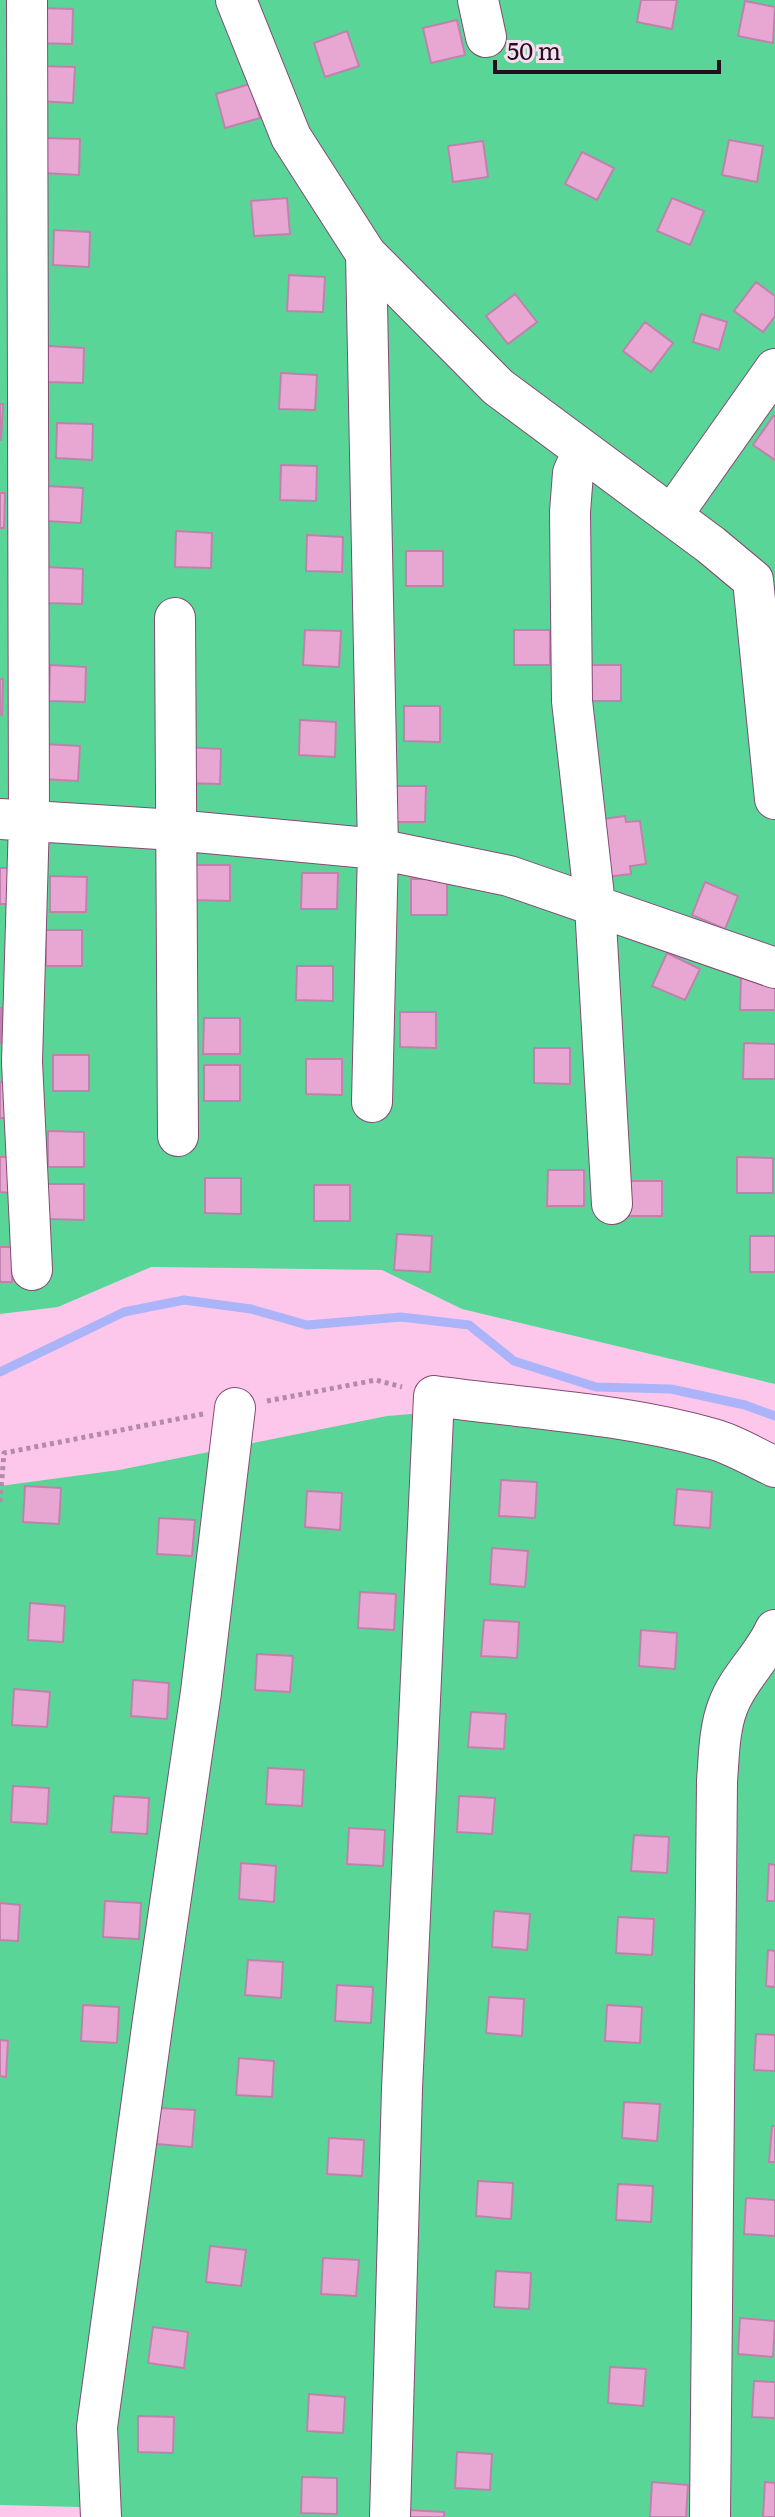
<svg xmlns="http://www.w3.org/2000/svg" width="775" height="2517" viewBox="0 0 775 2517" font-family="Literata,serif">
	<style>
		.green { fill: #59d697 }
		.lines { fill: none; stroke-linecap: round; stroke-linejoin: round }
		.stream { stroke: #abb4f9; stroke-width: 9 }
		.building { fill: #e8a7d3; stroke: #c082ad; stroke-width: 2 }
		.minor-casing { stroke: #834b73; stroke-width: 42 }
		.path { stroke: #b58aa8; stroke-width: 5; stroke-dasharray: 4 4; stroke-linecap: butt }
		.minor { stroke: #fff; stroke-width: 40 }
	</style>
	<rect width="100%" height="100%" fill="#fcc7eb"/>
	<!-- green -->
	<path class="green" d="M0,0h775v1384l-313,-75 -80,-39 -231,-3 -93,40 -58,7z
		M458,1410l212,34 105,38v1035h-655l-1,-9 -119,-3v-1019l119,-16 268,-54z"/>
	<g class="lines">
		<!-- stream -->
		<path class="stream" d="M0,1372l124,-60 60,-12 67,9 56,16 94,-8 68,8 45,36 82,26 75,2 74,16 30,11"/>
	</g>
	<!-- building -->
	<path class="building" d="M641,0h36l-5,29 -35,-7z
		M745,1l30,6 -2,36 -35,-7z
		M37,8l36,1 -1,35 -37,-1z
		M457,20l8,35 -34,8 -8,-35z
		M347,31l12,35 -34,11 -11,-34z
		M39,66l36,1 -2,36 -36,-2z
		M250,84l10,34 -35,10 -9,-34z
		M44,138l36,1 -1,36 -36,-2z
		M729,140l34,6 -6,36 -35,-7z
		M483,141l5,36 -35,5 -5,-36z
		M582,152l32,16 -17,32 -32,-16z
		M287,198l3,36 -36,2 -3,-35z
		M672,198l32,13 -14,34 -33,-14z
		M54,230l36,2 -1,35 -36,-2z
		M289,275l36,2 -2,35 -36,-1z
		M756,282l19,14v20l-12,16 -29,-21z
		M515,294l22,28 -29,22 -22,-28z
		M701,314l26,8 -8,28 -26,-8z
		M645,322l28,21 -22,29 -28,-21z
		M48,346l36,2 -1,35 -36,-1z
		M281,373l36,2 -2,35 -36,-1z
		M0,404h3l-2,36h-1z
		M774,415l1,1v44l-22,-15z
		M57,423l36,1 -1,36 -36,-2z
		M281,465l36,1 -1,35 -36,-1z
		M47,486l36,2 -2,35 -35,-2z
		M0,493h5l-1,35h-4z
		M176,531l36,2 -1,35 -36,-1z
		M307,535l36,2 -1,35 -36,-1z
		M406,551h37v35h-37z
		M48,567l35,2 -1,35 -36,-1z
		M305,630l36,1 -2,36 -36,-2z
		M514,630h36v35h-36z
		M50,665l36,2 -1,35 -36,-1z
		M585,665h36v36h-36z
		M0,679h3l-1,36 -2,-1z
		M404,706h36v36l-36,-1z
		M300,720l36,2 -1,35 -36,-2z
		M44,744l36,2 -2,35 -36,-2z
		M185,747l36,2 -1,35 -37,-1z
		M390,786h36l-1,36h-36z
		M625,816l1,6 14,-1 6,43 -16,2 1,8 -34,4 -7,-57z
		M194,865h36v36l-36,-1z
		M0,868h12v36h-12z
		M302,873h36l-1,36h-36z
		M50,876l37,1 -1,35h-36z
		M411,879h36v36h-36z
		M705,882l33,14 -13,33 -33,-14z
		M46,930h36v36h-36z
		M667,953l33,16 -15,31 -33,-14z
		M297,966h36v35l-37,-1z
		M741,975h34v35h-35z
		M0,1008h2v35h-2z
		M400,1012h36v36l-36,-1z
		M204,1018h36v36h-37z
		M744,1043l31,1v35h-32z
		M534,1048h36v36l-36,-1z
		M53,1055h36v36h-36z
		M306,1059h36v36l-36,-1z
		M204,1065h36v36h-36z
		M0,1082h9v36h-9z
		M48,1131l36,1v35h-36z
		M0,1157h11v36l-11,-1z
		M737,1157l36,1v35h-36z
		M548,1170h36v36h-37z
		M205,1178h36v36l-36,-1z
		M626,1181h36v35h-36z
		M48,1184h36v36l-36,-1z
		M314,1185h36v36h-36z
		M397,1234l35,2 -2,36 -36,-2z
		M750,1236h25v36h-25z
		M0,1247h12v35h-12z
		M501,1480l36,2 -2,36 -36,-2z
		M25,1486l36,2 -2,36 -36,-2z
		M677,1489l35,3 -2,36 -36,-3z
		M307,1491l35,2 -2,37 -35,-3z
		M159,1518l36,2 -3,36 -35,-2z
		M492,1548l36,3 -3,36 -35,-3z
		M360,1592l36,2 -2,36 -36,-2z
		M30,1603l35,3 -2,36 -35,-2z
		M484,1620l35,2 -2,36 -36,-2z
		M641,1630l36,3 -2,36 -36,-3z
		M257,1654l36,2 -3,36 -35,-2z
		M133,1680l36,3 -2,36 -36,-3z
		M14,1689l36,3 -3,35 -35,-2z
		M471,1712l35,2 -2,35 -36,-2z
		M268,1768l36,2 -2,36 -36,-2z
		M13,1786l36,2 -2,36 -36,-2z
		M114,1796l35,2 -2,36 -36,-2z
		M459,1796l36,2 -3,36 -35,-2z
		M349,1828l36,2 -2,36 -36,-2z
		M634,1835l35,2 -2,36 -36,-2z
		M241,1863l35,3 -2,36 -35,-3z
		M769,1864l6,1v36h-8z
		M105,1901l36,2 -2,36 -36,-2z
		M0,1903l20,2 -2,36 -18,-1z
		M494,1911l36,3 -3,36 -35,-3z
		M618,1917l36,2 -2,36 -36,-2z
		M768,1950l7,1v36l-9,-1z
		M248,1960l35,2 -2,36 -36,-3z
		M337,1985l36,2 -2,36 -36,-2z
		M489,1997l35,2 -2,37 -36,-3z
		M83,2005l36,2 -2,36 -36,-2z
		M607,2005l35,2 -2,36 -35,-2z
		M756,2034l19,1v36l-21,-1z
		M0,2040l8,1 -2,36 -6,-1z
		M239,2058l35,3 -2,36 -36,-2z
		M624,2102l36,2 -3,37 -35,-3z
		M159,2108l36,2 -3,37 -35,-3z
		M772,2126h3v36h-6z
		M329,2138l35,2 -2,36 -35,-2z
		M478,2181l35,2 -2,36 -35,-3z
		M618,2184l35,2 -2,36 -35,-2z
		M746,2198l29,2v36l-31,-2z
		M210,2246l36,4 -5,36 -35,-4z
		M323,2258l36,2 -3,36 -35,-2z
		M496,2271l35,2 -2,36 -35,-2z
		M740,2318l35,3 -2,36 -35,-3z
		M153,2327l35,5 -4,36 -36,-5z
		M610,2367l36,2 -3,37 -35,-3z
		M754,2381l21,1v36l-23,-1z
		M309,2394l36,3 -2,36 -36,-2z
		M138,2416l36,1 -1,36 -35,-1z
		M457,2452l35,2 -2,36 -35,-2z
		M302,2477l35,1v36l-36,-1z
		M652,2482l36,3 -2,32h-36z
		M765,2482l10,1v34h-12z
		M408,2510l36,2v5h-36z"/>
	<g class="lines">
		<defs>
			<path id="minor" d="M27,0l2,820 -7,242 10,208
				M236,0l55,137 75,117 132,133 213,158 42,35 22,219
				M478,0l8,37
				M366,254l12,595 -6,253
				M583,450l-10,23 -3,39 2,189 23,204 17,299
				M672,515l103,-146
				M175,618l3,518
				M0,819l175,11 203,19 131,27 266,92
				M101,2517l-4,-90 56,-407 48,-328 34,-284
				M390,2517l12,-428 32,-693c93,13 189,17 279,43 22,6 42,19 62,28
				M710,2517l7,-736c2,-25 2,-52 11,-75 10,-28 35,-49 47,-76"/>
		</defs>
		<!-- minor casing -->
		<use href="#minor" class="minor-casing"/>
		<!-- path -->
		<path class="path" d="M267,1401l109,-21 26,7
			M0,1502l4,-49 199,-39"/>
		<!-- minor -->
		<use href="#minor" class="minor"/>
	</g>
	<!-- scale -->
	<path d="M495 60v12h224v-12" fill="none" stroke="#250e1f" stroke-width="4"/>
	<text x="507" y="60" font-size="24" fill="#250e1f" stroke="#f9def0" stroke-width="6" paint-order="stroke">50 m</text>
</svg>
